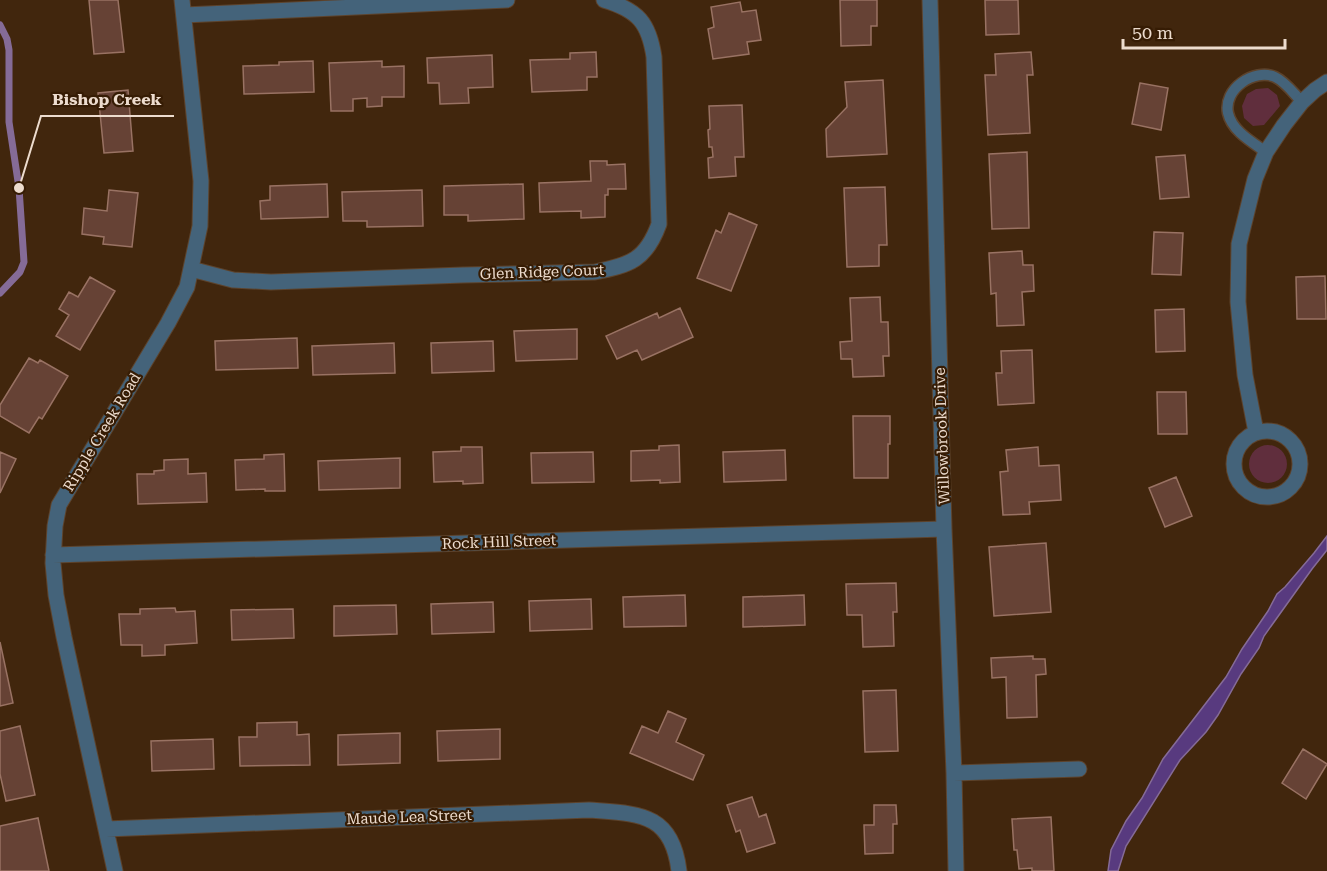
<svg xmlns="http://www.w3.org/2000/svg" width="1327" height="871" viewBox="0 0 1327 871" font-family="'Roboto Serif',serif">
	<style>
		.green { fill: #602e3d }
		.water { fill: #583a7f; stroke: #856b97; stroke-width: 1.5 }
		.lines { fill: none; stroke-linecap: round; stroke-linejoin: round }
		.stream { stroke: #856b97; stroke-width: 7 }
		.building { fill: #664235; stroke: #997263; stroke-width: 1.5 }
		.lane-casing { stroke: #5d432c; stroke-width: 13 }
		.street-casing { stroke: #5d432c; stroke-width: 17 }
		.lane { stroke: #44637a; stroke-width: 10 }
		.street { stroke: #44637a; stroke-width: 15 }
		.labels { text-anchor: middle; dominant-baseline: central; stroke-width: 4.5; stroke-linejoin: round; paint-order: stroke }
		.street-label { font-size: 15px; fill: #eddcce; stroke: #361c04 }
		.leader { fill: none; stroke: #eddcce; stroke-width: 2 }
		.callout-dot { fill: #eddcce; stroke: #361c04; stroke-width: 2 }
		.callout-label { font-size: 16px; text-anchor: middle; font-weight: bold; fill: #eddcce; stroke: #361c04; stroke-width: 4.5; stroke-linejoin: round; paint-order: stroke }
	</style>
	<rect width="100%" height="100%" fill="#41260d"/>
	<!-- green -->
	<path class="green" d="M1268,88l9,7 3,11 -16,19 -11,1 -9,-8 -2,-12 5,-12 9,-5z
		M1249 464a19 19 0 1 1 38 0a19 19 0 1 1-38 0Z"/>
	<!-- water -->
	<path class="water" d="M1327,536v14l-15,19 -48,67 -5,12 -18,26 -23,41 -12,17 -26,28 -54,86 -8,25h-10l3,-21 15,-29 16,-23 21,-39 63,-82 16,-28 26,-38 9,-17 8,-7 29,-34z"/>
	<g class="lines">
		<!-- stream -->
		<path class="stream" d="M0,25l7,14 2,11v72l10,66 5,74 -4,10 -20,21"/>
	</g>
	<!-- building -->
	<path class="building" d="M89,0h29l6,52 -30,2z
		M840,0h37v26h-6v19l-30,1z
		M985,0h33l1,34 -33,1z
		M740,2l2,10 14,-2 5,30 -14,2 2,12 -36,5 -5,-30 6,-2 -3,-20z
		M596,52l1,25h-10v13l-55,2 -2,-32 40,-1v-6z
		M1031,52l2,23h-6l3,58 -42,2 -3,-60h11l-1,-21z
		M492,55l1,32 -25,1 1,15 -29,1 -1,-21h-11l-1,-25z
		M313,61l1,31 -70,2 -1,-28 36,-1v-3z
		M382,61v6l22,-1v31h-22v9l-15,1v-9l-14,1v12h-22l-2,-48z
		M883,80l4,74 -60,3 -1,-28 21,-22 -2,-25z
		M1140,83l28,5 -7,42 -29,-6z
		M128,90l5,61 -29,2 -6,-60z
		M742,105l2,52h-9l1,19 -27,2 -1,-20 5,-1 -1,-10h-3l-1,-17 2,-1 -1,-23z
		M1027,152l2,76 -37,1 -3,-75z
		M1185,155l4,42 -29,2 -4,-42z
		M590,161h17v4l18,-1 1,25h-18v6h-3v22l-24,1v-7l-41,1 -1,-29 52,-2z
		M327,184l1,33 -67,2 -1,-18 10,-1v-14z
		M523,184l1,35 -56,2v-6h-24v-29z
		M885,187l2,58h-8v21l-32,1 -3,-79z
		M109,190l29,3 -6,54 -29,-3 1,-7 -22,-3 2,-26 23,3z
		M422,190l1,36 -56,1v-6h-24l-1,-29z
		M729,213l28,12 -26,66 -34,-13 19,-48 5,3z
		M1154,232l29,1 -2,42 -29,-1z
		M1022,251l1,14h10l1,26 -12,1 2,33 -27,1 -1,-33 -5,1 -2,-41z
		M1325,276l1,43h-29l-1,-42z
		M90,277l25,14 -35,59 -24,-14 13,-21 -10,-6 10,-17 9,5z
		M880,297l1,25h7l1,34h-6l1,20 -31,1 -1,-18h-11l-1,-17 12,-1 -2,-43z
		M680,308l13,29 -51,23 -5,-10 -20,9 -11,-23 51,-23 2,5z
		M1184,309l1,42 -29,1 -1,-42z
		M577,329v30l-61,2 -2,-30z
		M297,338l1,30 -82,2 -1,-29z
		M493,341l1,30 -62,2 -1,-30z
		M394,343l1,30 -82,2 -1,-29z
		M1032,350l2,53 -36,2 -2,-32h6l-1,-22z
		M29,358l9,5 2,-3 28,16 -26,43 -3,-2 -10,16 -29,-17v-11z
		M1157,392h29l1,42h-29z
		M853,416h37v28h-2v34h-34z
		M679,445l1,37 -20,1v-3l-29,1v-30l28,-1v-4z
		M461,447h21l1,36 -20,1v-3l-29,1 -1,-30 28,-1z
		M1038,447l1,19 20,-1 2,35 -32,2 1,12 -27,1 -3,-43 8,-1 -2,-21z
		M785,450l1,30 -62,2 -1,-30z
		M0,452l16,7 -16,34z
		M593,452l1,30 -62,1 -1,-30z
		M284,454l1,37h-20v-2l-29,1 -1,-30 29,-1v-4z
		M400,458v30l-81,2 -1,-29z
		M188,459v15l18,-1 1,29 -69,2 -1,-30h17v-3l10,-1v-10z
		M1176,477l16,39 -27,11 -16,-39z
		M1046,543l5,69 -57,4 -5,-69z
		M896,583l1,29h-4l1,34 -31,1 -1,-32h-15l-1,-31z
		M685,595l1,31 -62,1 -1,-30z
		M804,595l1,30 -62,2v-30z
		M591,599l1,30 -62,2 -1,-30z
		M493,602l1,30 -62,2 -1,-30z
		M396,605l1,29 -63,2v-30z
		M175,608l1,4 19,-1 2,32 -32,2v10l-23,1v-11h-21l-2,-31h21v-5z
		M293,609l1,29 -62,2 -1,-30z
		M0,642l13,61 -13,3z
		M1033,656v3h12l1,15 -10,1 1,42 -30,1 -1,-41 -14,1 -1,-20z
		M896,690l2,61 -33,1 -2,-61z
		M668,711l18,8 -10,23 28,13 -11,25 -63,-27 12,-27 16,7z
		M297,722v13l12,-1 1,31 -70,1 -1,-29h18v-14z
		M20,726l15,69 -29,6 -6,-27v-43z
		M500,729v30l-62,2 -1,-30z
		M400,733v30l-62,2v-30z
		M213,739l1,30 -62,2 -1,-30z
		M1303,749l24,15 -21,35 -24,-16z
		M752,797l7,20 7,-3 9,29 -28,9 -7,-22 -4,2 -9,-27z
		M874,805h22l1,19h-4v29l-28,1 -1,-29h10z
		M1051,817l3,54h-22v-3l-13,1 -2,-19h-3l-2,-31z
		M38,818l11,53h-49v-45z"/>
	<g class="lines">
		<defs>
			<path id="lane" d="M1266,152c-14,-10 -34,-21 -38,-39 -5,-24 26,-45 47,-36 11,5 19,17 27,25"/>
			<path id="street" d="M930,0l14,529 10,244 2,98
				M184,15l323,-15
				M191,269l42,11 38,2 192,-7 132,-3c35,-7 51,-12 64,-48l-5,-167c-5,-34 -16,-47 -50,-57
				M1234 464a33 33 0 1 1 66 0a33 33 0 1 1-66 0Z
				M1256,432l-11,-57 -7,-73 1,-58 16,-65 11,-27 18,-27 18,-23 13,-12 12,-8
				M53,555l891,-26
				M954,773l125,-4
				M106,829l483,-19c49,4 83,2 90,61
				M115,871l-51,-234 -8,-42 -3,-32 2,-37 4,-21 109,-182 19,-36 13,-61 1,-45 -19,-181"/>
		</defs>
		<!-- lane casing -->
		<use href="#lane" class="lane-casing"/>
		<!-- street casing -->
		<use href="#street" class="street-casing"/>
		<!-- lane -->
		<use href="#lane" class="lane"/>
		<!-- street -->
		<use href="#street" class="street"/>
	</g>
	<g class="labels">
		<!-- street labels -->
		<g class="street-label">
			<text transform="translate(542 272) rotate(-2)">Glen Ridge Court</text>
			<text transform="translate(102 432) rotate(-59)">Ripple Creek Road</text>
			<text transform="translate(942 436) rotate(-92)">Willowbrook Drive</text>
			<text transform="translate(499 542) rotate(-2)">Rock Hill Street</text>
			<text transform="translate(409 817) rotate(-2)">Maude Lea Street</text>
		</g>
	</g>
	<!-- callouts -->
	<path class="leader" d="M19 188L41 116H174"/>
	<circle class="callout-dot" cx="19" cy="188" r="6"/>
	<g class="callout-label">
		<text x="107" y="105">Bishop Creek</text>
	</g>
	<!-- scale -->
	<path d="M1123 39v9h162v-9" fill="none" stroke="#eddcce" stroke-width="3"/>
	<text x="1132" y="39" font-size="18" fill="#eddcce" stroke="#361c04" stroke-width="4.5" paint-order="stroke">50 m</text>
</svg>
